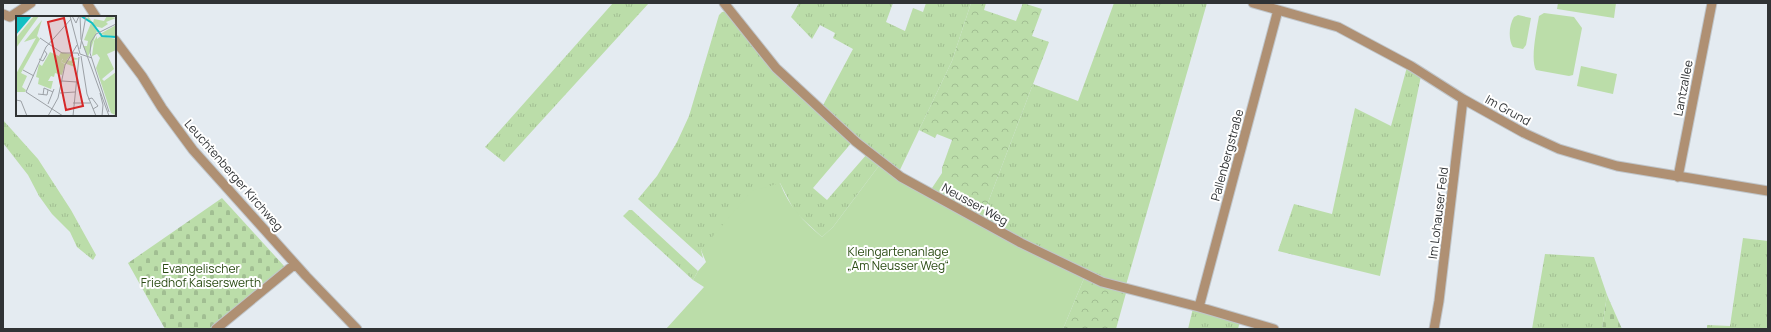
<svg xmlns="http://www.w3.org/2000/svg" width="1771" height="332" viewBox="0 0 1771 332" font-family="Manrope,sans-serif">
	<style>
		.grass { fill: url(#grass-tufts) }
		.forest { fill: url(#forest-crowns) }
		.cemetery { fill: url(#cemetery-stones) }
		.garden { fill: #bbdda9 }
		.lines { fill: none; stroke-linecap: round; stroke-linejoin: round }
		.minor-casing { stroke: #c0c6cb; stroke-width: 11 }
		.minor { stroke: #af9073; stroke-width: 9 }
		.labels { text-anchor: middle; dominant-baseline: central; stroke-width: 4; stroke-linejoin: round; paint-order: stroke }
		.street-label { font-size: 12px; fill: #303335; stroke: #fff }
		.park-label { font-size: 12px; fill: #2b4c14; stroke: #fff }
		.inset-river { fill: none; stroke: #12c0c3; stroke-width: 2 }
		.inset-road { fill: none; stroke: #9ca1a6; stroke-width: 1 }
		.view { fill: #d62828; fill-opacity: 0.15; stroke: #d62828; stroke-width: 2 }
		.inset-edge { fill: none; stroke: #303335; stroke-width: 2 }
	</style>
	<defs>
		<pattern id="grass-tufts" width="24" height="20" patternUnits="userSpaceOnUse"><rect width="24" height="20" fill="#bbdda9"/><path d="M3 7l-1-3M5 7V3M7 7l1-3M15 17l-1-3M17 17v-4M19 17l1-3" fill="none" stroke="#a1be92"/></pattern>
		<pattern id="forest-crowns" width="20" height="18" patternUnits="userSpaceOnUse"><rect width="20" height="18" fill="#bbdda9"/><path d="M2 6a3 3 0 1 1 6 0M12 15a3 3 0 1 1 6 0" fill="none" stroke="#a1be92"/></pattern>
		<pattern id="cemetery-stones" width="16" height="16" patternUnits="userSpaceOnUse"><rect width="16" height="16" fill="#bbdda9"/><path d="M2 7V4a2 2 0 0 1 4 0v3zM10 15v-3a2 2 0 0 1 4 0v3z" fill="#a1be92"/></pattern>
	</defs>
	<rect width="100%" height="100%" fill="#e4ebf1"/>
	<!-- grass -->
	<path class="grass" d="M613,3h36l-145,159 -19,-15z
		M799,3h94l-7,19 19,9 8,-23 10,4 3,-9h45l-19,58 -54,113 -77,-65 32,-60 -20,-11 2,-5 -15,-8 -8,14 -21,-22z
		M1114,3h93l-81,282 -20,-5 -125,-59 52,-137 45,17z
		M728,11l125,130 -40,47 14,12 40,-46 14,9 -48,64 -11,10 -27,-25 -15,-29 -79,67 2,8 -65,-59 19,-23 20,-34 12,-26 30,-101 3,-3z
		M1407,67l14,9 -41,200 -102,-25 16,-47 38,10 23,-106 36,18z
		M3,120l35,39 33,51 25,45 -3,5 -16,-13 -7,-15 -18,-18 -13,-18 -11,-21 -25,-32z
		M629,210h3l66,61 -5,9 -70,-64z
		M1743,238l25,3v88h-61v-4l23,1z
		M1545,254l49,3 13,38 -5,34h-70z
		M1193,308l47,13 -2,8h-50z"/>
	<!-- forest -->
	<path class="forest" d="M971,3h15l-2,7 32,11 7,-18 19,6 -10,27 17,6 -68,179 -51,-30 12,-18v-5l10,-28 -15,-6 -2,4 -16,-8 33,-69z
		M1085,276l41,17 -10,36h-53z"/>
	<!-- cemetery -->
	<path class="cemetery" d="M222,198l63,69 -68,62h-52l-37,-66z
		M1607,295l15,34h-20z"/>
	<!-- garden -->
	<path class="garden" d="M1558,3h58l-2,15 -57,-9z
		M1544,13l30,4 8,11 -9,47 -4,1 -33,-6c-6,-10 1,-42 3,-54z
		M1518,15l13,3 -5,27 -3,4 -10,-2c-5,-8 -4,-22 1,-30z
		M1581,66l36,8 -4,20 -36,-8z
		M881,163l204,113 -22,53h-397l38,-42 -11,-7 5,-9 8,-9 -5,-12 51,-59 28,-8c9,24 23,38 42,54l11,-10z"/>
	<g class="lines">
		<defs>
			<path id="minor" d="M87,3l9,14
				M724,3l52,65 80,74 45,35 120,66 81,39 97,25 75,22
				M1253,3l85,24 73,39 52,33 61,34 35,16 58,17 151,25
				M3,14l7,3 21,-14
				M115,40l27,36 20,32 31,42 113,126 51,53
				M1678,177l34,-174
				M1199,307l79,-297
				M216,329l79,-65
				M1434,329l5,-28 24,-202"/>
		</defs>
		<!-- minor casing -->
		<use href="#minor" class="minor-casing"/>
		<!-- minor -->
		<use href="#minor" class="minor"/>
	</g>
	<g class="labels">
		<!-- street labels -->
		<g class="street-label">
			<text transform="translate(1683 88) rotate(-79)">Lantzallee</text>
			<text transform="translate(1508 110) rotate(29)">Im Grund</text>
			<text transform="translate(1227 155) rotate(-75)">Pallenbergstraße</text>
			<text transform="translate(234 175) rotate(49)">Leuchtenberger Kirchweg</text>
			<text transform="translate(975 204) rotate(29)">Neusser Weg</text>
			<text transform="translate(1438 213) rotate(-83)">Im Lohauser Feld</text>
		</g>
		<!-- park labels -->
		<g class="park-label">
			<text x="898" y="251">Kleingartenanlage<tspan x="898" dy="14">„Am Neusser Weg“</tspan></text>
			<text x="201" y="268">Evangelischer<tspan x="201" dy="14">Friedhof Kaiserswerth</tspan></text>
		</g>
	</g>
	<!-- overview -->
	<g transform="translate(16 16)">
		<rect width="100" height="100" fill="#e4ebf1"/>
		<path d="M18,0h5l-23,32v-10zM26,4l-5,16 3,3 -19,34 6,3 -5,11 4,3 -1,2h-9v-18l20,-36 -12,4zM75,7l6,8 -9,26 -5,-11h4l1,-5 -4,-1zM100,9v12l-16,-3zM81,20v3l4,-3 15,3v11l-9,4 7,15 -12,10 2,2 12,-9 -1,43 -4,-2 -15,-45 4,-10 -3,-4 -5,2 2,-15zM45,36l10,2 -4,6 4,1 2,-4 6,2 -5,1 1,3h-3l3,4 -14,-5 2,-3 -4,-3z" fill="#bbdda9"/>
		<path d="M72,0l5,7 1,-4 10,2 3,-5 9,2 -10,4 2,2 -6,4 -8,-2 -7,-7z" fill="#bbdda9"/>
		<path d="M34,36l13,6 -2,4 4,2 -3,11 -7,-2 -1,4 -3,-1 -3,5h5l-2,8 -13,-5 1,-6 -3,-1 3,-13 3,2z" fill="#bbdda9"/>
		<path d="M0,0h16l-16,19z" fill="#12c0c3"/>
		<path class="inset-river" d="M65,0l11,7 10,13 14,1"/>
		<path class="inset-road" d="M54,0l10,38 12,4M56,0l4,7 3,-7M64,0l1,23 28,77M24,22l22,15h16l1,3M64,33l6,-33M74,37l19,59M74,37l1,-11 5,-8 20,-10M65,40l6,38 9,22M23,43l4,2 4,-7 -3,-4M7,54l11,6M46,65l15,1M44,77l15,-1M84,77l3,12 -1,11M22,78l9,1 1,-5M27,79l1,-7 9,4M72,83l4,-1 6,8 -5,3M0,84l5,1 6,15M57,87h17M32,88l6,-15M32,100l10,-18 7,-33 12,-20M47,100l-37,-24 20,-45 25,-28M57,100l6,-59"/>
		<path class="view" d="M48,2l19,88 -17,4 -18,-88z"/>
		<rect width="100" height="100" class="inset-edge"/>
	</g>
	<!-- border -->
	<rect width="1771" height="332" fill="none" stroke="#303335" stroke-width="8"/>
</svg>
